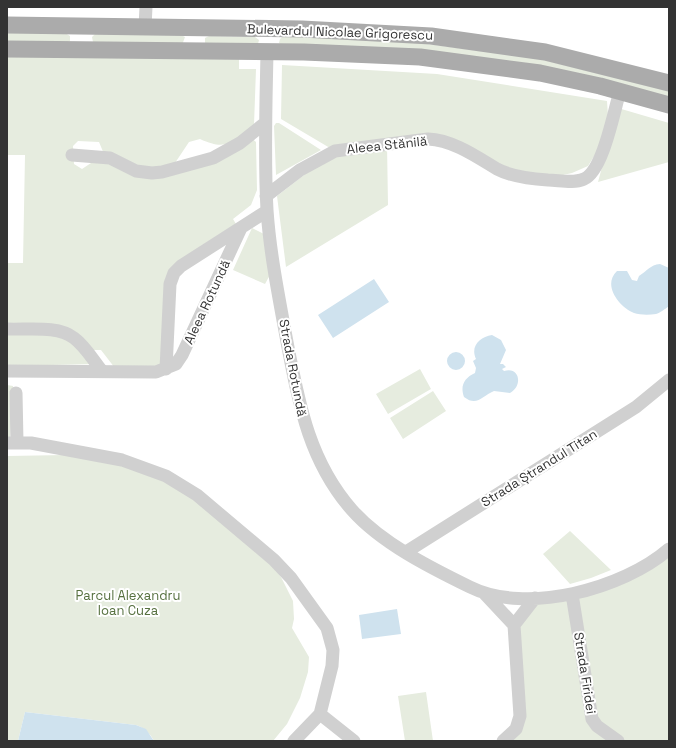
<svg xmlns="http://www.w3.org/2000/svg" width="676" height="748" viewBox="0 0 676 748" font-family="'Space Grotesk',sans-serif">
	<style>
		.green { fill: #e6ecdf }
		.water { fill: #cfe2ee }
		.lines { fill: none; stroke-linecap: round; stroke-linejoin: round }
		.minor { stroke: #d0d0d0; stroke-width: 13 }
		.major { stroke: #ababab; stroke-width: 17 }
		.labels { text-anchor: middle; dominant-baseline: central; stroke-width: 4; stroke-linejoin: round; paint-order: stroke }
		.street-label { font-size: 13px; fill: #333; stroke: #fff }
		.park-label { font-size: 13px; fill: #56703f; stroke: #fff }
	</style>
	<rect width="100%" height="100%" fill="#fff"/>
	<!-- green -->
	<path class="green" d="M8,33h57l5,3v5l-5,2 -58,-1z
		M95,34l86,1 4,2 -3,8 -89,-3 -1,-5z
		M209,36l46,1 4,3 -1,4 -53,-1v-5z
		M283,36l122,5 135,18 129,32v10l-57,-15 -329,-40 -4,-3 1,-4z
		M7,56l232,2v11h17l-2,56c-22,16 -26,27 -54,14l-11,3 -14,21c-29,10 -43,2 -71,-9l-5,-12 -21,-1 -5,5 1,18 8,5 18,-12c15,2 26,12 40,15 32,6 85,-16 109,-36l7,6 1,48 -6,15 -18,14 3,5 -35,22 4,5 -24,15 -9,12 -6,91 -10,3h-38l-17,-22h-15l10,14 -89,2v-103h16l2,-108h-18z
		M282,65l155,9 170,27 1,15 -9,32 -11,18 -16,7 -27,6 -29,-4 -75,-34 -54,3 1,61 -102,62 -9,-71 58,-45 -54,-32z
		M618,108l51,15v39l-71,20z
		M276,123h3l42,27 -45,25 -2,-49z
		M252,228l12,6 7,39 -6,11 -32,-14z
		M420,369l11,20 -43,25 -12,-20z
		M7,385l6,1 -3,56 -3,1z
		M433,391l13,20 -43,28 -13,-21z
		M66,455l68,10 52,26 88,77 7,9 12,24 1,18 -2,9 17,29 -1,15 -8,26 -13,26 -14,17h-119c-3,-7 -11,-14 -18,-16l-111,-13 -7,29h-11v-285z
		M570,531l41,39 -20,8 -21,6 -27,-30z
		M669,550v191h-166l13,-12 -2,-104 21,-27 37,-4z
		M426,692l7,49h-28l-7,-45z"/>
	<!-- water -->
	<path class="water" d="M660,264l9,4v38c-4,3 -9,7 -13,8 -7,1 -16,1 -22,-1 -15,-6 -32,-28 -17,-42h10l5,9 5,1 2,-5c8,-5 11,-11 21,-12z
		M374,279l15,23 -56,36 -15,-23z
		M492,335l9,5 5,10 -6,14h3l3,3 -4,2 2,2c16,-5 19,15 6,22l-16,-2c-12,5 -17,16 -30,6 -4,-11 0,-19 11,-24l1,-5 -3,-7 3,-2c-6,-13 4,-22 16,-24z
		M447 361a9 9 0 1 1 18 0a9 9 0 1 1-18 0Z
		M397,609l4,25 -39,5 -3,-24z
		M25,712l111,13 10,4 8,12h-136z"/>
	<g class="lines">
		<!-- minor -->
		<path class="minor" d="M145,27l1,-20
			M267,52c-1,53 -3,105 0,158 3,44 12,88 20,132 12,62 22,119 65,168 29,33 79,58 118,77 56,28 153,2 199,-38
			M72,155l38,3 26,13 16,2 10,-1 51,-14 27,-15 25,-20
			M266,196l34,-26 35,-19 93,-12c25,1 49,18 69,30 15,8 35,10 51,11 11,0 25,4 36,-1 19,-8 30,-68 36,-88
			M7,329c20,1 51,-4 67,9 11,8 19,22 28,33
			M166,369l4,-85 4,-11 7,-7 86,-55
			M7,371l149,1 20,-8 6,-9 59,-127
			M16,393l1,49
			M7,443h24l91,17 44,16 31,19 77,65 17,18 36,50 6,22 -1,16 -12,48 -26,27
			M406,552l230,-145 33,-27
			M485,594l29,31 6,91 -4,13 -13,12
			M572,594l20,125 5,7 21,15
			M514,625l21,-27
			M320,714l34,27"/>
		<!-- major -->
		<path class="major" d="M7,25l295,4 129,7 114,16 124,31
			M7,49l297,3 116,5 120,16 60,13 69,19"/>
	</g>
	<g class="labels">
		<!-- street labels -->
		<g class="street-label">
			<text transform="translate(340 32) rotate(2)">Bulevardul Nicolae Grigorescu</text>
			<text transform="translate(387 145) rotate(-6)">Aleea Stănilă</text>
			<text transform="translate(207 302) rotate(-65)">Aleea Rotundă</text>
			<text transform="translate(293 368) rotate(79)">Strada Rotundă</text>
			<text transform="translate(539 468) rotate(-32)">Strada Ștrandul Titan</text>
			<text transform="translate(585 673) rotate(81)">Strada Firidei</text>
		</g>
		<!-- park labels -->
		<g class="park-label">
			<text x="128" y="595">Parcul Alexandru<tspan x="128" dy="15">Ioan Cuza</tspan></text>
		</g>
	</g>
	<!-- border -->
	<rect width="676" height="748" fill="none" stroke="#333333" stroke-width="16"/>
</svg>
